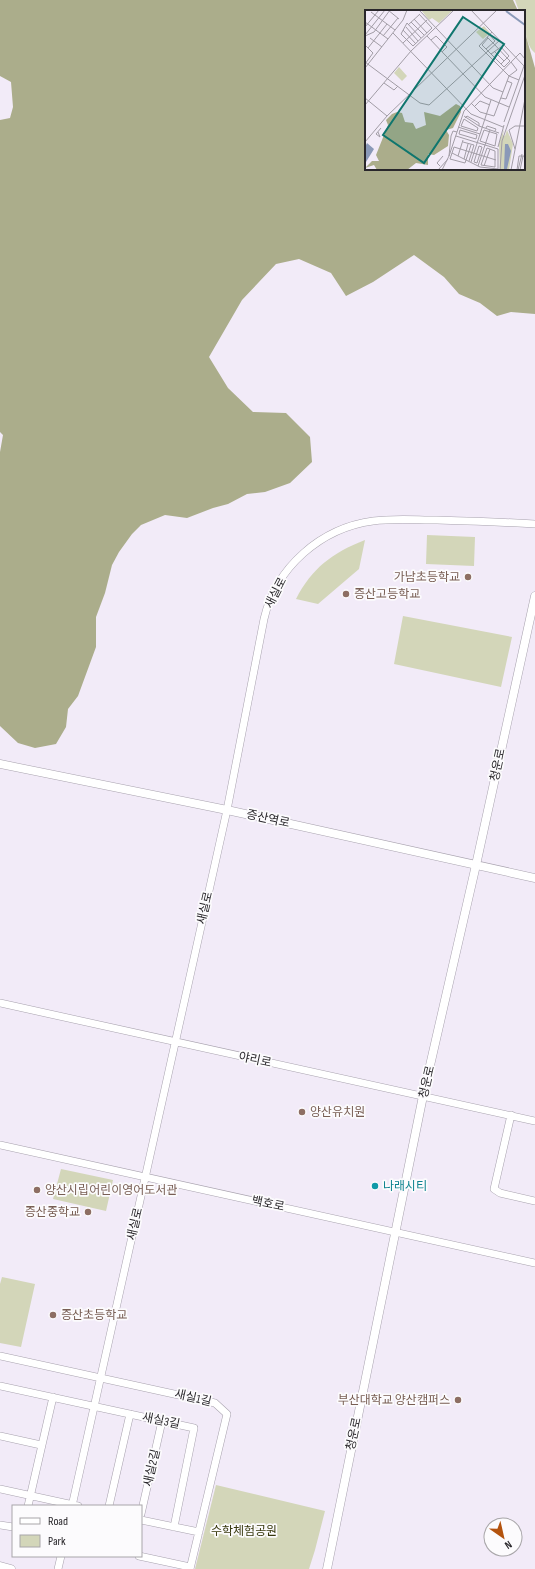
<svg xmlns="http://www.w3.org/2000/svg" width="535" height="1569" viewBox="0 0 535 1569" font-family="'Sofia Sans Condensed','Noto Sans KR',sans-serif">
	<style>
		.green { fill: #d3d6b9 }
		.forest { fill: #abad8b }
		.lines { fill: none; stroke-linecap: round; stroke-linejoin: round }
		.minor-casing { stroke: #a8a2ae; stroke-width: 8 }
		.tertiary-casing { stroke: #a8a2ae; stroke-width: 9 }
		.minor { stroke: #fff; stroke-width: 7 }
		.tertiary { stroke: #fff; stroke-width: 8 }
		.education-dot { fill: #8d6e63; stroke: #fcfbfd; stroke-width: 1.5 }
		.culture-dot { fill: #0f9aa8; stroke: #fcfbfd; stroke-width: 1.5 }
		.labels { text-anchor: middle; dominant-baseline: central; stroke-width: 3.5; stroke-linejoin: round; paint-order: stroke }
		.education-label { font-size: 12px; fill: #785e54; stroke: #fcfbfd; text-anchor: start }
		.street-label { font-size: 12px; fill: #29272b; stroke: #fcfbfd }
		.culture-label { font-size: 12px; fill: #0d838f; stroke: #fcfbfd; text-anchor: start }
		.park-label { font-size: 12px; fill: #37380d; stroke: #fcfbfd }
		.inset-river { fill: none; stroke: #8a99b8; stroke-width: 2 }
		.inset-road { fill: none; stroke: #a29da6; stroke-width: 1 }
		.view { fill: #0f766e; fill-opacity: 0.15; stroke: #0f766e; stroke-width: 2 }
		.inset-edge { fill: none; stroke: #29272b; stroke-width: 2 }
	</style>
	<rect width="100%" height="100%" fill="#f2ebf8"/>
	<!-- green -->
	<path class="green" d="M515,0h20v53c-10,-8 -11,-30 -11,-42h-5z
		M427,535l48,2 -1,29 -48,-2z
		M365,540l-6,29 -41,35 -22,-5c16,-31 36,-46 69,-59z
		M403,616l109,21 -11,50 -107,-23z
		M61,1169l52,11 -7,31 -53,-12z
		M2,1277l33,7 -14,63 -21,-4v-59z
		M216,1485l109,26 -10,39 -6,19h-114z"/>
	<!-- forest -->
	<path class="forest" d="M0,0h513l5,11h-152v158h158v-140l11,39v246l-24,-2 -14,4 -17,-13 -21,-9 -15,-17 -30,-22 -41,27 -27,14 -15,-23 -32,-14 -23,5 -34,36 -33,57 19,31 25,24 33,1 24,24 2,25 -22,21 -25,9 -18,2 -19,10 -15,4 -26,10 -22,-3 -24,10 -9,9 -13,18 -7,13 -7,28 -9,24v30l-18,49 -10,13 -2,18 -10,17 -21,4 -17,-5 -18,-17v-274l3,-17 -3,-3v-312l10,-2 3,-11 -2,-25 -11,-6z"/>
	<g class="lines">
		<defs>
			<path id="minor" d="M0,1003l535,118
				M511,1115l-17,74 6,4 35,8
				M0,1145l535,118
				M0,1356l215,47 12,11 -37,155
				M0,1386l194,42 -20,99
				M0,1436l41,9
				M0,1489l78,17
				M28,1506l25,-109
				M72,1506l155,-696 37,-191c12,-52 57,-91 109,-98 21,-3 43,-1 64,-1 33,1 65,2 98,4
				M109,1506l21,-92
				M141,1514l21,-93
				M141,1520l58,12
				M0,1525l13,2
				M139,1556l51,11
				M58,1569l3,-13"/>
			<path id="tertiary" d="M0,764l227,46 308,68
				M0,1566l11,3
				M327,1569l96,-473 53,-231 59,-269"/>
		</defs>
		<!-- minor casing -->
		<use href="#minor" class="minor-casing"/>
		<!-- tertiary casing -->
		<use href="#tertiary" class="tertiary-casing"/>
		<!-- minor -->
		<use href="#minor" class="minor"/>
		<!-- tertiary -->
		<use href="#tertiary" class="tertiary"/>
	</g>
	<!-- markers -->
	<g class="education-dot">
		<circle cx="468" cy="577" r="4"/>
		<circle cx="346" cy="594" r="4"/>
		<circle cx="302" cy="1112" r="4"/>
		<circle cx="37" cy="1190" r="4"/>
		<circle cx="88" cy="1212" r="4"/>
		<circle cx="53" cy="1315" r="4"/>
		<circle cx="458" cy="1400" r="4"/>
	</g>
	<circle class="culture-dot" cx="375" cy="1186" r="4"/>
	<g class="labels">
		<!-- education labels -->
		<g class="education-label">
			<text x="460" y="577" text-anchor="end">가남초등학교</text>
			<text x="354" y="594">증산고등학교</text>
			<text x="310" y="1112">양산유치원</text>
			<text x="45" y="1190">양산시립어린이영어도서관</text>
			<text x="80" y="1212" text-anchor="end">증산중학교</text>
			<text x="61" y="1315">증산초등학교</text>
			<text x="450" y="1400" text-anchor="end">부산대학교 양산캠퍼스</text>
		</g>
		<!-- street labels -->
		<g class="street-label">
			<text transform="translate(276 593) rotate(-63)">새실로</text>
			<text transform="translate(498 765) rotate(-78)">청운로</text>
			<text transform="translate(268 819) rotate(12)">증산역로</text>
			<text transform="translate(205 908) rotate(-77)">새실로</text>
			<text transform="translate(255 1060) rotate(12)">야리로</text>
			<text transform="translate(427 1082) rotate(-77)">청운로</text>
			<text transform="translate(268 1204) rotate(12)">백호로</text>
			<text transform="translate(135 1224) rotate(-77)">새실로</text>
			<text transform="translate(193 1398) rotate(13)">새실1길</text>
			<text transform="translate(161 1421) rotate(12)">새실3길</text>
			<text transform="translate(354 1434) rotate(-78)">청운로</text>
			<text transform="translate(152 1468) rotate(-77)">새실2길</text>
		</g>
		<!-- culture labels -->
		<g class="culture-label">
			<text x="383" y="1186">나래시티</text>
		</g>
		<!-- park labels -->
		<g class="park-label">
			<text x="244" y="1531">수학체험공원</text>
		</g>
	</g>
	<!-- overview -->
	<g transform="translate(365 10)">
		<rect width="160" height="160" fill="#f2ebf8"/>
		<path d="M56,0h32l-14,13 -7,-5 -3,2zM119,16l6,7 -7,6 -7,-7zM34,57l8,9 -5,5 -8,-8zM139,119l-1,6 2,1 2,-6 6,14 -4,26 -9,-1 -1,-26z" fill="#d3d6b9"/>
		<path d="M91,94l4,2 1,6 -8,16 -7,2 3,5 -1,11 -14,9 -6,-1v11l-12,-2 -9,7h-30l-3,-5 -9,3 7,-7h7l-3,-6 12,-30 -2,-5 6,-6 5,-2 5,1 3,9 8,1 3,6 10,-4 -2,-13 16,4z" fill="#abad8b"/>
		<path d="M2,133l7,6 -8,13 -1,-15zM140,134h3l3,7 -4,18h-3z" fill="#8a99b8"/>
		<path class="inset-river" d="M141,1l19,14"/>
		<path class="inset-road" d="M23,0l11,9M54,0l74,78 10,4M106,0l53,56M6,2l24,18M49,9l13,14M0,12l23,17M46,12l13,13M43,15l12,-11M0,17l14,-17M41,17l12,14M38,20l13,14M127,22l-13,14 30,30 10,4M28,23l78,81 32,13M36,24l12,12 19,-18 -13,-14M36,24l6,-11 14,15M0,25l20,-25M0,26l9,-4 16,-22M18,26l15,-18M62,26l58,61 24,10M122,27l8,8 12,13 3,3 -6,6 -22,-22 6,-7M5,28l12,9M66,30l5,-4 11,11 -5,5M38,33l24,-23M0,35l8,8 -8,11M3,38l19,-24M121,39l9,-8 -6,-7M129,41l10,10M126,44l10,-7 8,9 -8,8M151,47l4,-4 5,6M0,52l55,41 9,2 71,-65M0,58l38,-48 4,-10M19,73l10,7 4,-4M0,88l22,18M136,88l5,1 6,-16 -5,-2M106,93l9,9 14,4 15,-40 8,-6 -6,-8M0,95l46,-54 43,-41M109,97l6,-6 10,4M99,106l15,10M100,108l2,-2 12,7v3l20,7M99,109l14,9 -1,3 -16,-5 3,-7M139,112l21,-59M93,117l22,7M121,118l1,-2 9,3 -1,2M95,120l17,5 -1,4 -17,-5zM119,120l13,4 -2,12 -15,-5zM13,122l2,5 -4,-3 5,-6M91,126l42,13M0,132l22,-26 110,-106M98,132l11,3 -5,16M114,136l3,1 -5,16 -3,-1zM133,137l6,-22M122,138l8,3v16l-14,-2zM133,139v21M150,139l-6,-19 6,-4h10M87,143l28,14 18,2M84,146l15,-45 52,-54M93,146l5,-16M85,149l4,-12 42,13M85,149l15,4 6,-18M99,149l4,-15M106,152l20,-62M75,156l-3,-3 6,-7M113,156l12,-36M119,156l6,-17M73,160l10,-11M77,160l7,-14 2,-20 2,-5 4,1M135,160l2,-29 23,-66M146,160l14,-71M152,160l2,-14h6M153,160l4,-16M155,160l3,-14"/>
		<path class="view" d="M98,7l41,27 -80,119 -41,-28z"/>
		<rect width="160" height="160" class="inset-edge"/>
	</g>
	<!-- legend -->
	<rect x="12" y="1505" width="130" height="52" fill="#fcfbfd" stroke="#a8a6a9"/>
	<rect x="20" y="1518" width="20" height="6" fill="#ffffff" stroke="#a8a6a9"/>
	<text x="48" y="1525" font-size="12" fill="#29272b">Road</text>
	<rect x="20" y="1535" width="20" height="12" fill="#d3d6b9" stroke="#a8a6a9"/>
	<text x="48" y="1545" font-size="12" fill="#29272b">Park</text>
	<!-- north arrow -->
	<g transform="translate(503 1537) rotate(146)"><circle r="19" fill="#fcfbfd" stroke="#a8a6a9"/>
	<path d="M0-3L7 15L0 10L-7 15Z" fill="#b3530e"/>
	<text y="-6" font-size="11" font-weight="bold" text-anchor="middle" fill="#29272b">N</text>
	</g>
</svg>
